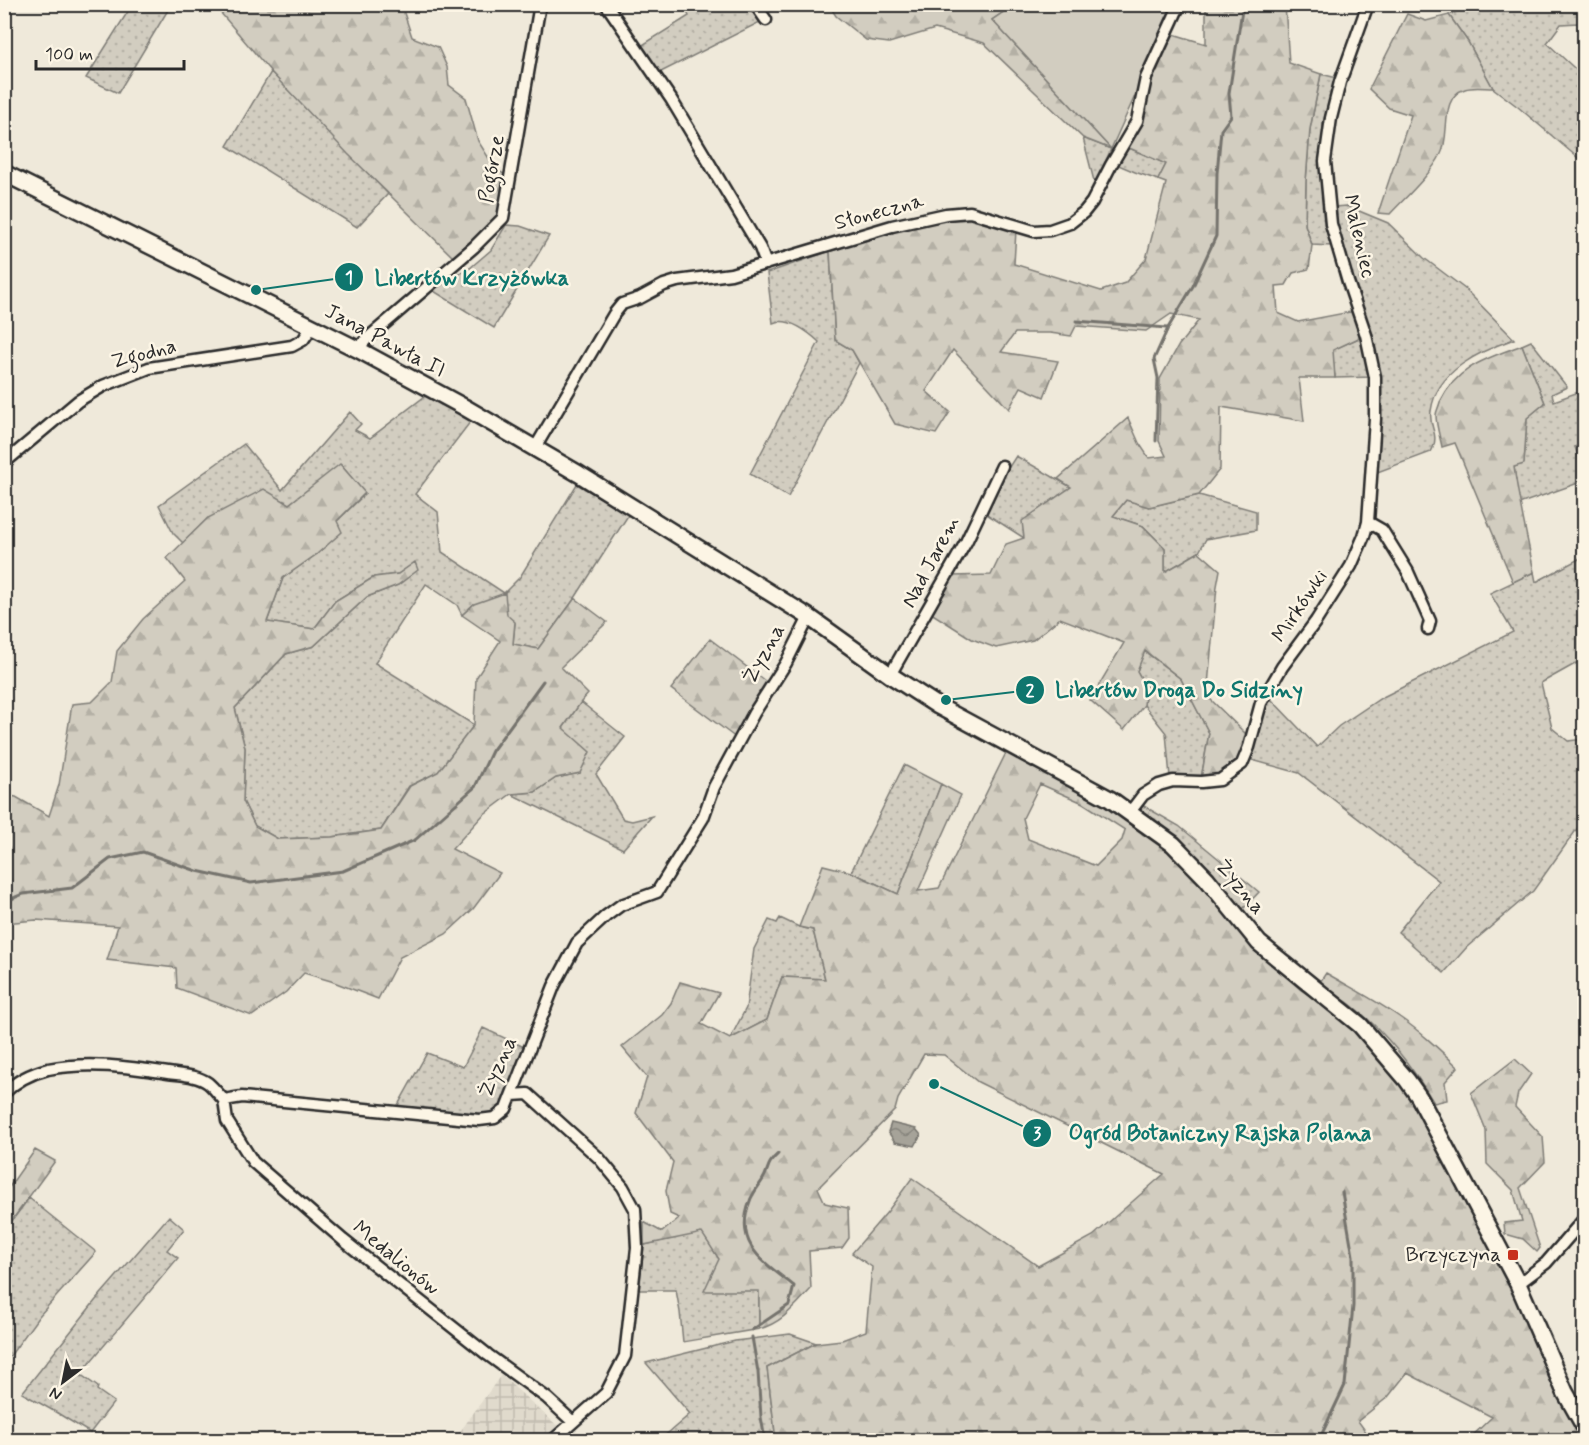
<svg xmlns="http://www.w3.org/2000/svg" width="1589" height="1445" viewBox="0 0 1589 1445" font-family="Mynerve,sans-serif">
	<style>
		.industrial { fill: url(#industrial-grid) }
		.grass { fill: url(#grass-dots); stroke: #7e7c76; stroke-width: 1.5 }
		.forest { fill: url(#forest-firs); stroke: #7e7c76; stroke-width: 1.5; fill-rule: evenodd }
		.garden { fill: #d2cdc0; stroke: #7e7c76; stroke-width: 1.5 }
		.water { fill: url(#water-waves); stroke: #75736d; stroke-width: 1.5 }
		.lines { fill: none; stroke-linecap: round; stroke-linejoin: round }
		.stream { stroke: #75736d; stroke-width: 3 }
		.street-casing { stroke: #2b2b2b; stroke-width: 15 }
		.secondary-casing { stroke: #2b2b2b; stroke-width: 20 }
		.street { stroke: #fcf5e5; stroke-width: 10 }
		.secondary { stroke: #fcf5e5; stroke-width: 15 }
		.poi-dot { fill: #c8321e; stroke: #fcf5e5; stroke-width: 2 }
		.labels { text-anchor: middle; dominant-baseline: central; stroke-width: 5; stroke-linejoin: round; paint-order: stroke }
		.street-label { font-size: 21px; fill: #2b2b2b; stroke: #fcf5e5 }
		.poi-label { font-size: 21px; fill: #2b2b2b; stroke: #fcf5e5; text-anchor: end }
		.leader { fill: none; stroke: #0f766e; stroke-width: 2 }
		.callout-dot { fill: #0f766e; stroke: #fcf5e5; stroke-width: 2 }
		.mark-label { font-size: 18px; text-anchor: middle; font-weight: bold; fill: #fff }
		.callout-label { font-size: 22px; text-anchor: middle; font-weight: bold; fill: #0f766e; stroke: #fcf5e5; stroke-width: 5; stroke-linejoin: round; paint-order: stroke }
	</style>
	<defs>
		<pattern id="industrial-grid" width="8" height="8" patternUnits="userSpaceOnUse" patternTransform="scale(1.5)"><rect width="8" height="8" fill="#e0dacc"/><path d="M0 4h8M4 0v8" fill="none" stroke="#c0bbaf"/></pattern>
		<pattern id="grass-dots" width="8" height="8" patternUnits="userSpaceOnUse" patternTransform="scale(1.5)"><rect width="8" height="8" fill="#d2cdc0"/><path d="M2 2h.1M6 6h.1" fill="none" stroke="#b4b0a5" stroke-width="1.8" stroke-linecap="round"/></pattern>
		<pattern id="forest-firs" width="22" height="20" patternUnits="userSpaceOnUse" patternTransform="scale(1.5)"><rect width="22" height="20" fill="#d2cdc0"/><path d="M5 1l3.5 6h-7zM16 11l3.5 6h-7z" fill="#b4b0a5"/></pattern>
		<pattern id="water-waves" width="16" height="10" patternUnits="userSpaceOnUse" patternTransform="scale(1.5)"><rect width="16" height="10" fill="#a6a399"/><path d="M0 5q4-4 8 0t8 0" fill="none" stroke="#87857d"/></pattern>
	</defs>
	<rect width="100%" height="100%" fill="#efe9da"/>
	<filter id="ink" filterUnits="userSpaceOnUse"><feTurbulence type="fractalNoise" baseFrequency=".0167" numOctaves="2"/><feDisplacementMap in="SourceGraphic" scale="12" xChannelSelector="R" yChannelSelector="G"/><feConvolveMatrix kernelMatrix="1 2 1 2 8 2 1 2 1" color-interpolation-filters="sRGB"/></filter>
	<g filter="url(#ink)">
		<!-- industrial -->
		<path class="industrial" d="M501,1375l59,53 -13,12h-93z"/>
		<!-- grass -->
		<path class="grass" d="M132,5h39l-53,88 -32,-15z
			M683,5h67l12,16 -103,52 -18,-27 48,-30z
			M1472,5h112v23l-6,-5 -17,1 -14,19 37,34v86l-66,-56 -25,-19 -25,-46 -19,-27z
			M271,72l117,122 -31,33 -130,-81z
			M1321,74l16,4 -14,44v52l9,72 -20,-1 -7,-20 1,-44 4,-52z
			M1083,138l28,11 -16,36z
			M1127,147l39,17 -8,16 -23,-8 -19,-8z
			M1347,206l41,17 36,35 41,31 49,50c-34,12 -78,32 -83,72 -3,17 10,22 0,41l-56,21 3,-91 -42,-152 -2,-23z
			M506,225l14,1 29,10 -55,92 -62,-38 38,-22 21,-18z
			M830,251l5,89 17,10 7,13 -71,134 -38,-23 69,-132c-12,-11 -30,-25 -46,-19l-6,-50z
			M1363,336l9,41 -37,1 -3,-28z
			M1531,341l36,46 -15,7 2,7 30,-11v53l-9,4 9,25v9l-65,23 -5,-37 10,-4 3,-45 18,-15 -23,-58z
			M428,394l43,27 -56,73 23,18 4,40 62,41 16,-16 57,-93 52,30 -54,84 -37,51 -25,-5 2,-21 -41,-19 -12,11 -5,-10 -31,-21 -51,79 99,62 -36,47 -29,14 -28,44 -49,7 -54,2 -23,-13 -12,-25 2,-53 -10,-40 51,-54 28,-8 53,-49 31,-12 17,-22 -17,11 -24,3 -39,24 -21,28 -47,-7 16,-44 34,-24 20,-33 28,-27 -24,-29 -52,39 -81,14 -25,25 -10,-10 -14,-28 85,-61 38,46 68,-78 11,12 -6,6 15,8z
			M1016,456l55,31 -48,34 1,17 -39,-25 20,-40z
			M1199,495l57,16v19l-50,9 -7,13 -34,20v-24l-22,-22 -30,-10 13,-16 23,7z
			M1584,552v107l-43,24 11,45 16,13 16,-2v80l-51,72 -66,56 -23,26 -46,-41 41,-51 -140,-108 -47,-13 8,-41 8,-23 49,51 22,-21 42,-28 132,-66 -23,-39 44,-21 2,10 43,-23z
			M1144,651l37,28 28,54 -8,46 -31,-2 -4,-44 -22,-28 2,-18 -9,-16z
			M581,702l44,35 -29,37 27,45 9,2 20,-5 -29,33 -112,-55 24,-2 21,-14 24,-5 -17,-45z
			M904,765l37,19 -43,110 -47,-22z
			M1142,805l37,21 80,66 -19,20 -39,-53 -37,-32 -25,-18z
			M780,918l19,9 14,3 12,49 -43,-2 -15,43 -37,19 16,-31 8,-59 15,-29 8,3z
			M483,1028l41,19 -22,60 -10,6 -13,3 -82,-9 30,-54 36,14z
			M29,1198l67,54 -57,64 -34,47v-133z
			M169,1216l15,13 -17,21 11,8 -98,116 18,13 -1,3 17,12 -24,31 -31,-19 -37,-21 73,-92z
			M702,1232l17,27 40,32v38l-76,13 -3,-30 -4,-22h-37l5,-45z
			M790,1334l26,9 -49,25 9,72h-116l30,-26 -44,-51 89,-22z"/>
		<!-- forest -->
		<path class="forest" d="M214,5h192l-3,5 9,27 26,10 9,20 2,18 17,13 12,43 17,27 10,7 -3,33 -20,29 -28,21 -106,-104 -77,-82z
			M829,5h185l-22,15 119,129 -28,-11 -99,-95 -49,-14 -46,14 -23,-3 -30,-24z
			M1203,5h82l4,58 32,11 -11,55 -4,52 -1,44 7,20 -3,24 -16,4 -7,12 -10,1 2,27 20,9 57,-11 8,25 -30,14 2,28h-36l5,43 -83,-14 -1,62 -21,26 -50,12 -23,-7 -13,16 30,10 22,22v24l34,-20 21,18 -3,16 -10,110 42,41 -10,24 -18,14 -20,4 8,-46 -28,-54 -36,-28 -8,20 9,16 -2,18 -20,25 -34,-30 34,-57 -64,-25 -27,22 -37,8 -24,-9 -41,-26 21,-37 39,-1 15,-31 18,-6 -2,-17 49,-34 -13,-8 70,-61 11,25 10,15 17,-2 -7,-15 1,-62 19,-34 20,-25 -28,-6 -25,17 -70,-5 -5,10 -21,-3h-35l-14,19 57,9 -14,36 -23,-10 -12,22 -56,-59 -27,41 24,21 -14,22 -41,-10 -43,-74 -17,-10 -5,-89 106,-34h32l48,13 -2,34 87,27 24,-8 21,-24 20,-76 -8,-3 8,-16 -39,-17 27,-79 19,-34 33,10v-38z
			M1407,14l19,7 23,-6 19,27 25,46c-9,0 -20,-2 -28,1 -26,8 -14,46 -24,65 -10,20 -35,43 -51,60l-12,-1 33,-98 -22,-7 -20,-19z
			M1522,345l23,58 -18,15 -3,46 -10,3c5,35 13,70 20,105l-21,10 -58,-139 -13,4c-2,-10 -6,-21 -6,-32 0,-4 3,-8 4,-13 17,-36 48,-44 82,-57z
			M340,464l25,29 -28,28 5,11 -25,22 -34,24 -16,44 47,7 21,-28 39,-24 24,-3 17,-12 3,8 -20,15 -31,12 -53,49 -28,8 -51,54 10,40 -2,53 12,25 23,13 54,-2 49,-7 29,-44 28,-14 36,-47 2,-47 24,-37 -38,-26 12,-11 31,-11 2,22 8,7 -2,22 25,5 37,-51 32,24 -46,45 27,27 -7,8 -18,26 27,24 -10,21 -24,5 -21,14 -24,2 -28,21 -31,34 48,24 -27,36 -27,25 -46,23 -22,42 -47,-18 -27,-8 -18,19 -34,24 -75,-28 -1,-20 -69,-8 11,-34 -82,-6 -31,3v-128l11,2 33,19 10,-31 13,-81 20,-2 20,-20 5,-31 26,-32 42,-38 -18,-23 41,-40 56,-29 25,15z
			M710,639l59,45 -33,54 -65,-49z
			M1008,749l82,44 80,53 83,101 48,43 36,24 37,34 36,50 110,200 37,96 20,34 7,8v4h-116l24,-23 -85,-44 -19,24 -30,24 14,19h-596l-9,-72 49,-25 26,-3 24,-9 6,-64 -20,-14 36,-42 24,-33 126,88 55,-30 71,-62 -186,-92 -34,-27 -20,-1 -26,45 -3,11 -77,78 7,15 23,5 1,30 -7,10 -33,3 2,38c-16,17 -29,34 -52,40v-38h-55l15,-32 -17,-26 -58,12v-23l18,10 17,-14 -9,-4 -4,-23 7,-29 -37,-49 11,-36 -25,-30 40,-32 9,-12 9,-21 39,11 -18,31 29,15 37,-19 15,-43 43,2 -12,-49 -14,-3 24,-62 28,7 47,22 43,-110 20,11 -43,96 21,-3zM1040,784l43,19 42,27 -3,10 -26,26 -68,-27 -5,-21z
			M1326,973c24,14 49,27 72,43 22,15 41,33 60,51l-13,15 2,18 -13,3c-22,-37 -49,-72 -84,-99 -10,-7 -22,-13 -32,-19z
			M1515,1059l16,15 -13,19 -3,14 28,30 2,25 -25,26 20,60 -3,4 -14,-13 -18,-5 -1,-11 18,-2 -9,-31 -26,-26 -1,-34 -15,-37z
			M35,1150l20,11 -50,69v-37z"/>
		<!-- garden -->
		<path class="garden" d="M1014,5h162l-65,144 -119,-129z"/>
		<!-- water -->
		<path class="water" d="M891,1123l25,6 5,6 -6,11 -20,-4 -7,-10z"/>
		<g class="lines">
			<!-- stream -->
			<path class="stream" d="M1076,321l91,7
				M1156,441l2,-63 -4,-19 14,-31 25,-42 23,-50 1,-63 4,-43 10,-14 -2,-23 14,-89
				M4,902l19,-8 49,-6 38,-29 33,-7 54,19 54,12 92,-12 72,-31 60,-53 17,-36 51,-70
				M752,1330l37,-25 5,-19c-30,-24 -61,-41 -44,-85 2,-7 8,-14 12,-20 8,-12 3,-16 16,-27
				M752,1337l6,35 3,45 4,23
				M1319,1440l26,-55 8,-79v-50l-11,-64"/>
			<defs>
				<path id="street" d="M606,4l65,95 89,149 6,16
					M755,4l11,16
					M357,349l12,-12 105,-90 29,-29 37,-214
					M535,448l79,-134 8,-10 18,-6 24,-13 13,-4 54,-7 161,-48 54,-12 24,-2 64,19 16,-1 20,-7 14,-11 8,-10 19,-37 26,-44 9,-43 34,-74
					M4,463l74,-62 25,-15 46,-18 143,-22 11,-6 9,-13
					M1368,522l14,8 26,42 22,49 -2,8
					M890,675l76,-133 36,-76
					M1130,812l13,-17 16,-10 14,-4 28,1 19,-2 22,-16 7,-17 12,-44 21,-36 34,-46 35,-55 13,-30 4,-14 7,-103v-42l-9,-42 -18,-53 -17,-58 -6,-63 6,-43 9,-36 28,-78
					M4,1093c12,-12 28,-20 44,-24 40,-8 81,-2 120,4 13,2 29,2 40,10 6,5 11,12 16,17l18,-3 237,23 16,-2 11,-9 48,-123 23,-43 29,-27 15,-11 36,-13 46,-74 11,-31 40,-74 32,-50 23,-46
					M512,1095l16,-1 71,64 24,29 12,22 2,39 -12,108 -19,37 -53,47
					M224,1100l3,21 26,41 90,78 145,115 59,43 26,24
					M1518,1284l28,-21 38,-44"/>
				<path id="secondary" d="M4,173l353,176 107,58 115,67 230,143 81,58 48,31 172,93 63,45 34,35 52,64 101,82 47,55 12,17 99,187 47,108 19,34"/>
			</defs>
			<!-- street casing -->
			<use href="#street" class="street-casing"/>
			<!-- secondary casing -->
			<use href="#secondary" class="secondary-casing"/>
			<!-- street -->
			<use href="#street" class="street"/>
			<!-- secondary -->
			<use href="#secondary" class="secondary"/>
		</g>
	</g>
	<!-- markers -->
	<rect class="poi-dot" x="1507" y="1249" width="12" height="12" rx="3"/>
	<g class="labels">
		<!-- street labels -->
		<g class="street-label">
			<text transform="translate(492 169) rotate(-80)">Pogórze</text>
			<text transform="translate(879 212) rotate(-15)">Słoneczna</text>
			<text transform="translate(1359 236) rotate(77)">Maleniec</text>
			<text transform="translate(385 341) rotate(28)">Jana Pawła II</text>
			<text transform="translate(144 354) rotate(-15)">Zgodna</text>
			<text transform="translate(931 562) rotate(-62)">Nad Jarem</text>
			<text transform="translate(1300 606) rotate(-56)">Mirkówki</text>
			<text transform="translate(764 654) rotate(-61)">Żyzna</text>
			<text transform="translate(1240 887) rotate(50)">Żyzna</text>
			<text transform="translate(498 1067) rotate(-66)">Żyzna</text>
			<text transform="translate(396 1258) rotate(39)">Medalionów</text>
		</g>
		<!-- poi labels -->
		<g class="poi-label">
			<text x="1501" y="1255">Brzyczyna</text>
		</g>
	</g>
	<!-- callouts -->
	<path class="leader" d="M256 290L349 277M946 700L1030 690M934 1084L1037 1133"/>
	<g class="callout-dot">
		<circle cx="256" cy="290" r="6"/>
		<circle cx="946" cy="700" r="6"/>
		<circle cx="934" cy="1084" r="6"/>
		<circle cx="349" cy="277" r="15"/>
		<circle cx="1030" cy="690" r="15"/>
		<circle cx="1037" cy="1133" r="15"/>
	</g>
	<g class="mark-label">
		<text x="349" y="283">1</text>
		<text x="1030" y="696">2</text>
		<text x="1037" y="1139">3</text>
	</g>
	<g class="callout-label">
		<text x="472" y="285">Libertów Krzyżówka</text>
		<text x="1179" y="697">Libertów Droga Do Sidziny</text>
		<text x="1220" y="1140">Ogród Botaniczny Rajska Polana</text>
	</g>
	<!-- margin -->
	<rect width="1589" height="1445" fill="none" stroke="#fcf5e5" stroke-width="24"/>
	<rect x="12" y="12" width="1565" height="1421" fill="none" stroke="#2b2b2b" stroke-width="2" filter="url(#ink)"/>
	<!-- north arrow -->
	<g transform="translate(63 1382) rotate(212)" stroke="#fcf5e5" stroke-width="4.5" paint-order="stroke">
	<path d="M0-4.5L10 22L0 15L-10 22Z" fill="#2b2b2b"/>
	<text y="-9" font-size="16" font-weight="bold" text-anchor="middle" fill="#2b2b2b">N</text>
	</g>
	<!-- scale -->
	<path d="M36 60v9h148v-9" fill="none" stroke="#2b2b2b" stroke-width="3"/>
	<text x="45" y="60" font-size="18" fill="#2b2b2b" stroke="#fcf5e5" stroke-width="4.5" paint-order="stroke">100 m</text>
</svg>
